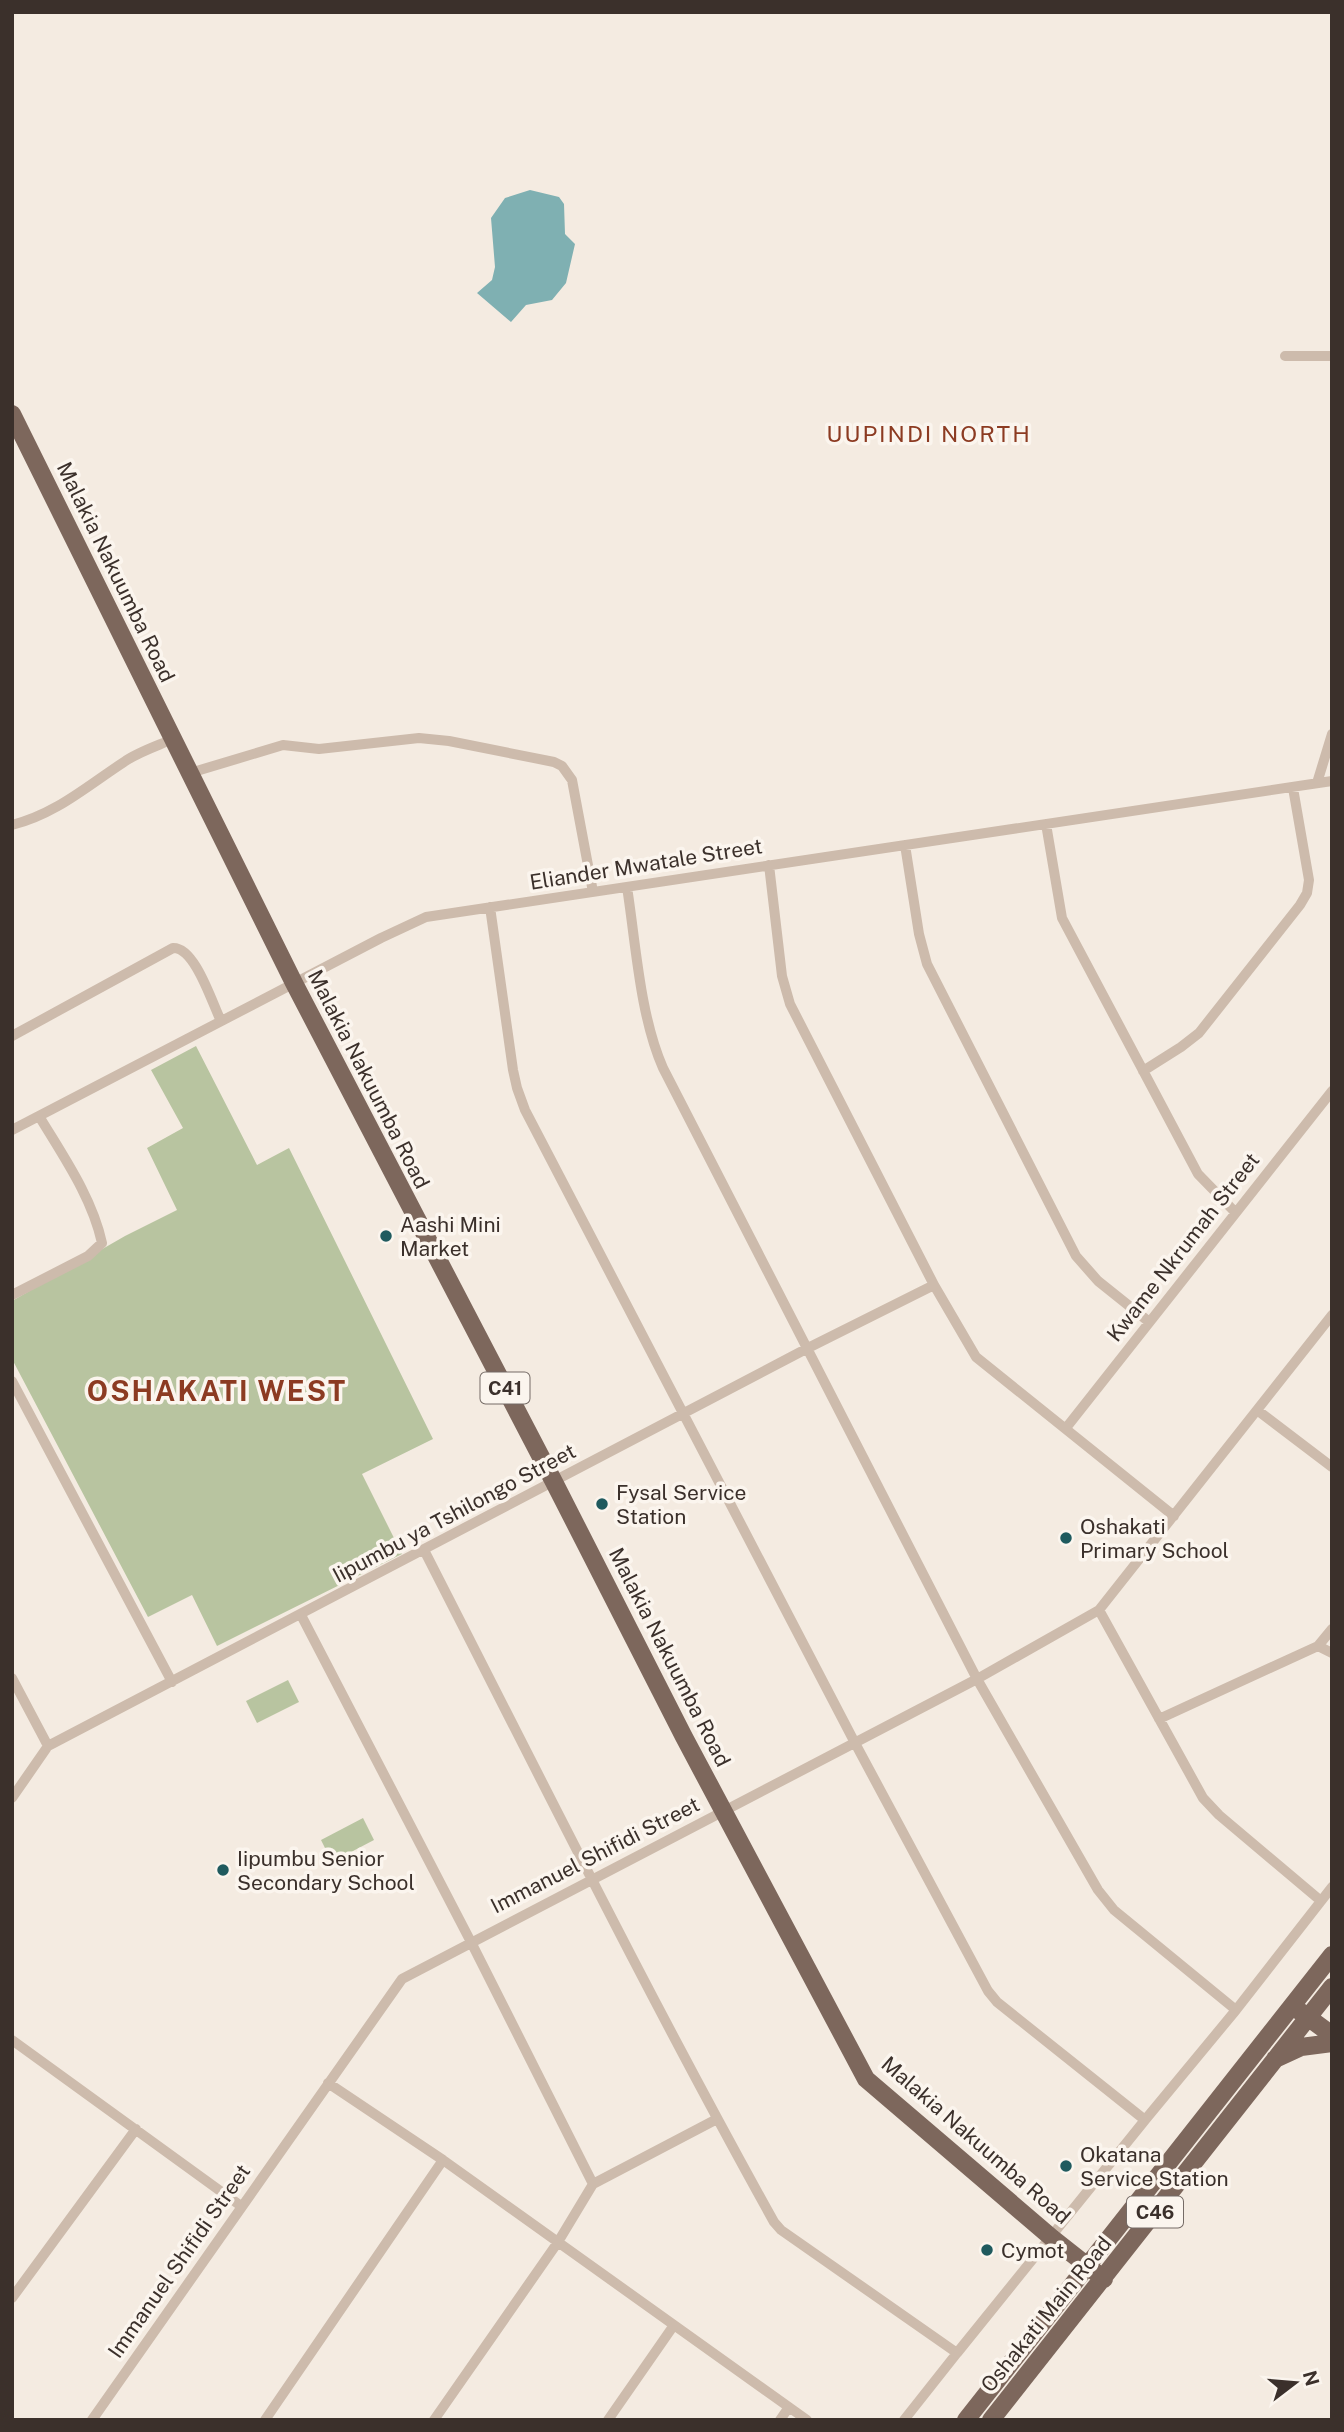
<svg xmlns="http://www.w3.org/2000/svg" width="1344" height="2432" viewBox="0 0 1344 2432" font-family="'Public Sans',sans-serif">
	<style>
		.green { fill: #b8c4a0 }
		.water { fill: #7fb0b2 }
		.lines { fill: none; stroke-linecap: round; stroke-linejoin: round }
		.street { stroke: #cdbbac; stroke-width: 10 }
		.primary { stroke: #7d675c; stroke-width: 18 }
		.poi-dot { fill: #1f5a5e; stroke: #fbf5ee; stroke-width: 2.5 }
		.labels { text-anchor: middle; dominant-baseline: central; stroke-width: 7; stroke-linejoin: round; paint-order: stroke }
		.shield { fill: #fbf5ee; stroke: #756b66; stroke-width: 2 }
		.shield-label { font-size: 19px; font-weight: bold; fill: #3b302b }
		.street-label { font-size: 21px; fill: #3b302b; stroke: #fbf5ee }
		.poi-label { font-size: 21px; fill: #3b302b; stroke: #fbf5ee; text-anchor: start }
		.neighbourhood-label { font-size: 23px; letter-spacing: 2px; fill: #8c3b22; stroke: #fbf5ee }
		.district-label { font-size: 28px; font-weight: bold; letter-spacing: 2px; fill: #8c3b22; stroke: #fbf5ee }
	</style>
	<rect width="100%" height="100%" fill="#f4ebe1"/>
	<!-- green -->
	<path class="green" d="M196,1046l61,119 32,-17 144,291 -71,35 40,80 -185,92 -25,-51 -44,22 -136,-258v-58l113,-65 52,-26 -30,-62 36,-20 -32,-58z
		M288,1680l11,22 -42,21 -11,-22z
		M363,1818l11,22 -42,22 -11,-22z"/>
	<!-- water -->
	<path class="water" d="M530,190l29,7 5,7 1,30 10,10 -9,39 -14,17 -26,5 -15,17 -34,-29 15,-13 3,-13 -4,-49 14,-20z"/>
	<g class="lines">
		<!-- street -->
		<path class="street" d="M1285,356h47
			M190,773l93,-28 36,4 100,-11 30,3 105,21 8,4 10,14 21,112
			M1317,783l15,-49
			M1046,824l16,94 136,256 37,38
			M12,825c44,-11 75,-39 112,-63 14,-10 33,-16 49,-23
			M905,845l14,89 8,30 149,292 22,25 50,40
			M769,865l13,111 8,28 144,281 42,72 198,159
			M627,887c9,58 13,129 36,181l314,611 121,211 16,20 122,100
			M12,1036l161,-88c22,-1 39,55 48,73
			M1143,1071l38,-24 18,-14 101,-128 7,-12 2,-13 -16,-92
			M12,1130l369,-192 45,-21 906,-136
			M12,1295l76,-39 14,-13c-10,-46 -39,-87 -63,-127
			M12,1381l160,301
			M1257,1410l75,57
			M1066,1428l266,-337
			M424,1550c115,225 227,451 350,672l7,8 176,123 188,-233 -148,-118 -9,-11 -133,-248 -330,-633 -8,-22 -4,-18 -23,-163
			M1099,1610l104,188 16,17 102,86
			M301,1615l170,327 122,242 -35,58 -124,178
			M1318,1646l14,-17
			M12,1678l36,68
			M1159,1719l159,-73 14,7
			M12,1798l36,-52 760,-398 126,-63
			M12,2040l229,166
			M328,2083l115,77 364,260
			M1145,2120l91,-110 96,-123
			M593,2184l124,-65
			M12,2298l124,-169
			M92,2420l310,-441 575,-300 122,-69 233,-295
			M265,2420l178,-260
			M608,2420l66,-95
			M780,2420l9,-13
			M904,2420l53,-67"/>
		<!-- primary -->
		<path class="primary" d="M12,414l282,569 260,499 130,255 182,342 186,159 52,41
			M1298,2010l34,25
			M1275,2059l26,-12 31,-4
			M966,2420l366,-465
			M991,2420l341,-433"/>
	</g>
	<!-- markers -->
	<g class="poi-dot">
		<circle cx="386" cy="1236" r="7"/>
		<circle cx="602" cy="1504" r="7"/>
		<circle cx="1066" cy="1538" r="7"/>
		<circle cx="223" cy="1870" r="7"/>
		<circle cx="1066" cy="2166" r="7"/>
		<circle cx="987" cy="2250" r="7"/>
	</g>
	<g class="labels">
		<!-- shield labels -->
		<g class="shield">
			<rect x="480.5" y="1372.5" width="49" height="31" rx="5"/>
			<rect x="1127" y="2196.5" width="56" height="31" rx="5"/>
		</g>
		<g class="shield-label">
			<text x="505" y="1388">C41</text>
			<text x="1155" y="2212">C46</text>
		</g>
		<!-- street labels -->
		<g class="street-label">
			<text transform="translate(116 572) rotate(64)">Malakia Nakuumba Road</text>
			<text transform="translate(646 864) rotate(-9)">Eliander Mwatale Street</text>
			<text transform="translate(369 1079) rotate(63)">Malakia Nakuumba Road</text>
			<text transform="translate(1183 1247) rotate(-52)">Kwame Nkrumah Street</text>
			<text transform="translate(454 1513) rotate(-28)">Iipumbu ya Tshilongo Street</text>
			<text transform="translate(670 1657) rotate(63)">Malakia Nakuumba Road</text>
			<text transform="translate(595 1855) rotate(-27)">Immanuel Shifidi Street</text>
			<text transform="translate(976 2140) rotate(41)">Malakia Nakuumba Road</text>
			<text transform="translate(179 2261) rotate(-55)">Immanuel Shifidi Street</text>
			<text transform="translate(1046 2314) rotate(-51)">Oshakati Main Road</text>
		</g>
		<!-- poi labels -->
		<g class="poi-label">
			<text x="400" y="1224">Aashi Mini<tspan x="400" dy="24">Market</tspan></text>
			<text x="616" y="1492">Fysal Service<tspan x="616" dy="24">Station</tspan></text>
			<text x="1080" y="1526">Oshakati<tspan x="1080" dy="24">Primary School</tspan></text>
			<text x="237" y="1858">Iipumbu Senior<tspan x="237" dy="24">Secondary School</tspan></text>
			<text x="1080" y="2154">Okatana<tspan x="1080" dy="24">Service Station</tspan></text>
			<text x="1001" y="2250">Cymot</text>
		</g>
		<!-- neighbourhood labels -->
		<g class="neighbourhood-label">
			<text x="929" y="433">UUPINDI NORTH</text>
		</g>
		<!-- district labels -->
		<g class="district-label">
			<text x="217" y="1390">OSHAKATI WEST</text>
		</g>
	</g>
	<!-- border -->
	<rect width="1344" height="2432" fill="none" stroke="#3b302b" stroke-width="28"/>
	<!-- north arrow -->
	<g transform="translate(1295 2383) rotate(74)" stroke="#fbf5ee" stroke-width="5" paint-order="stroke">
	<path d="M0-5L12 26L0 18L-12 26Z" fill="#3b302b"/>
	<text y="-10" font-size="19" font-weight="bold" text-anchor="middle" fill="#3b302b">N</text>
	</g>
</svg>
